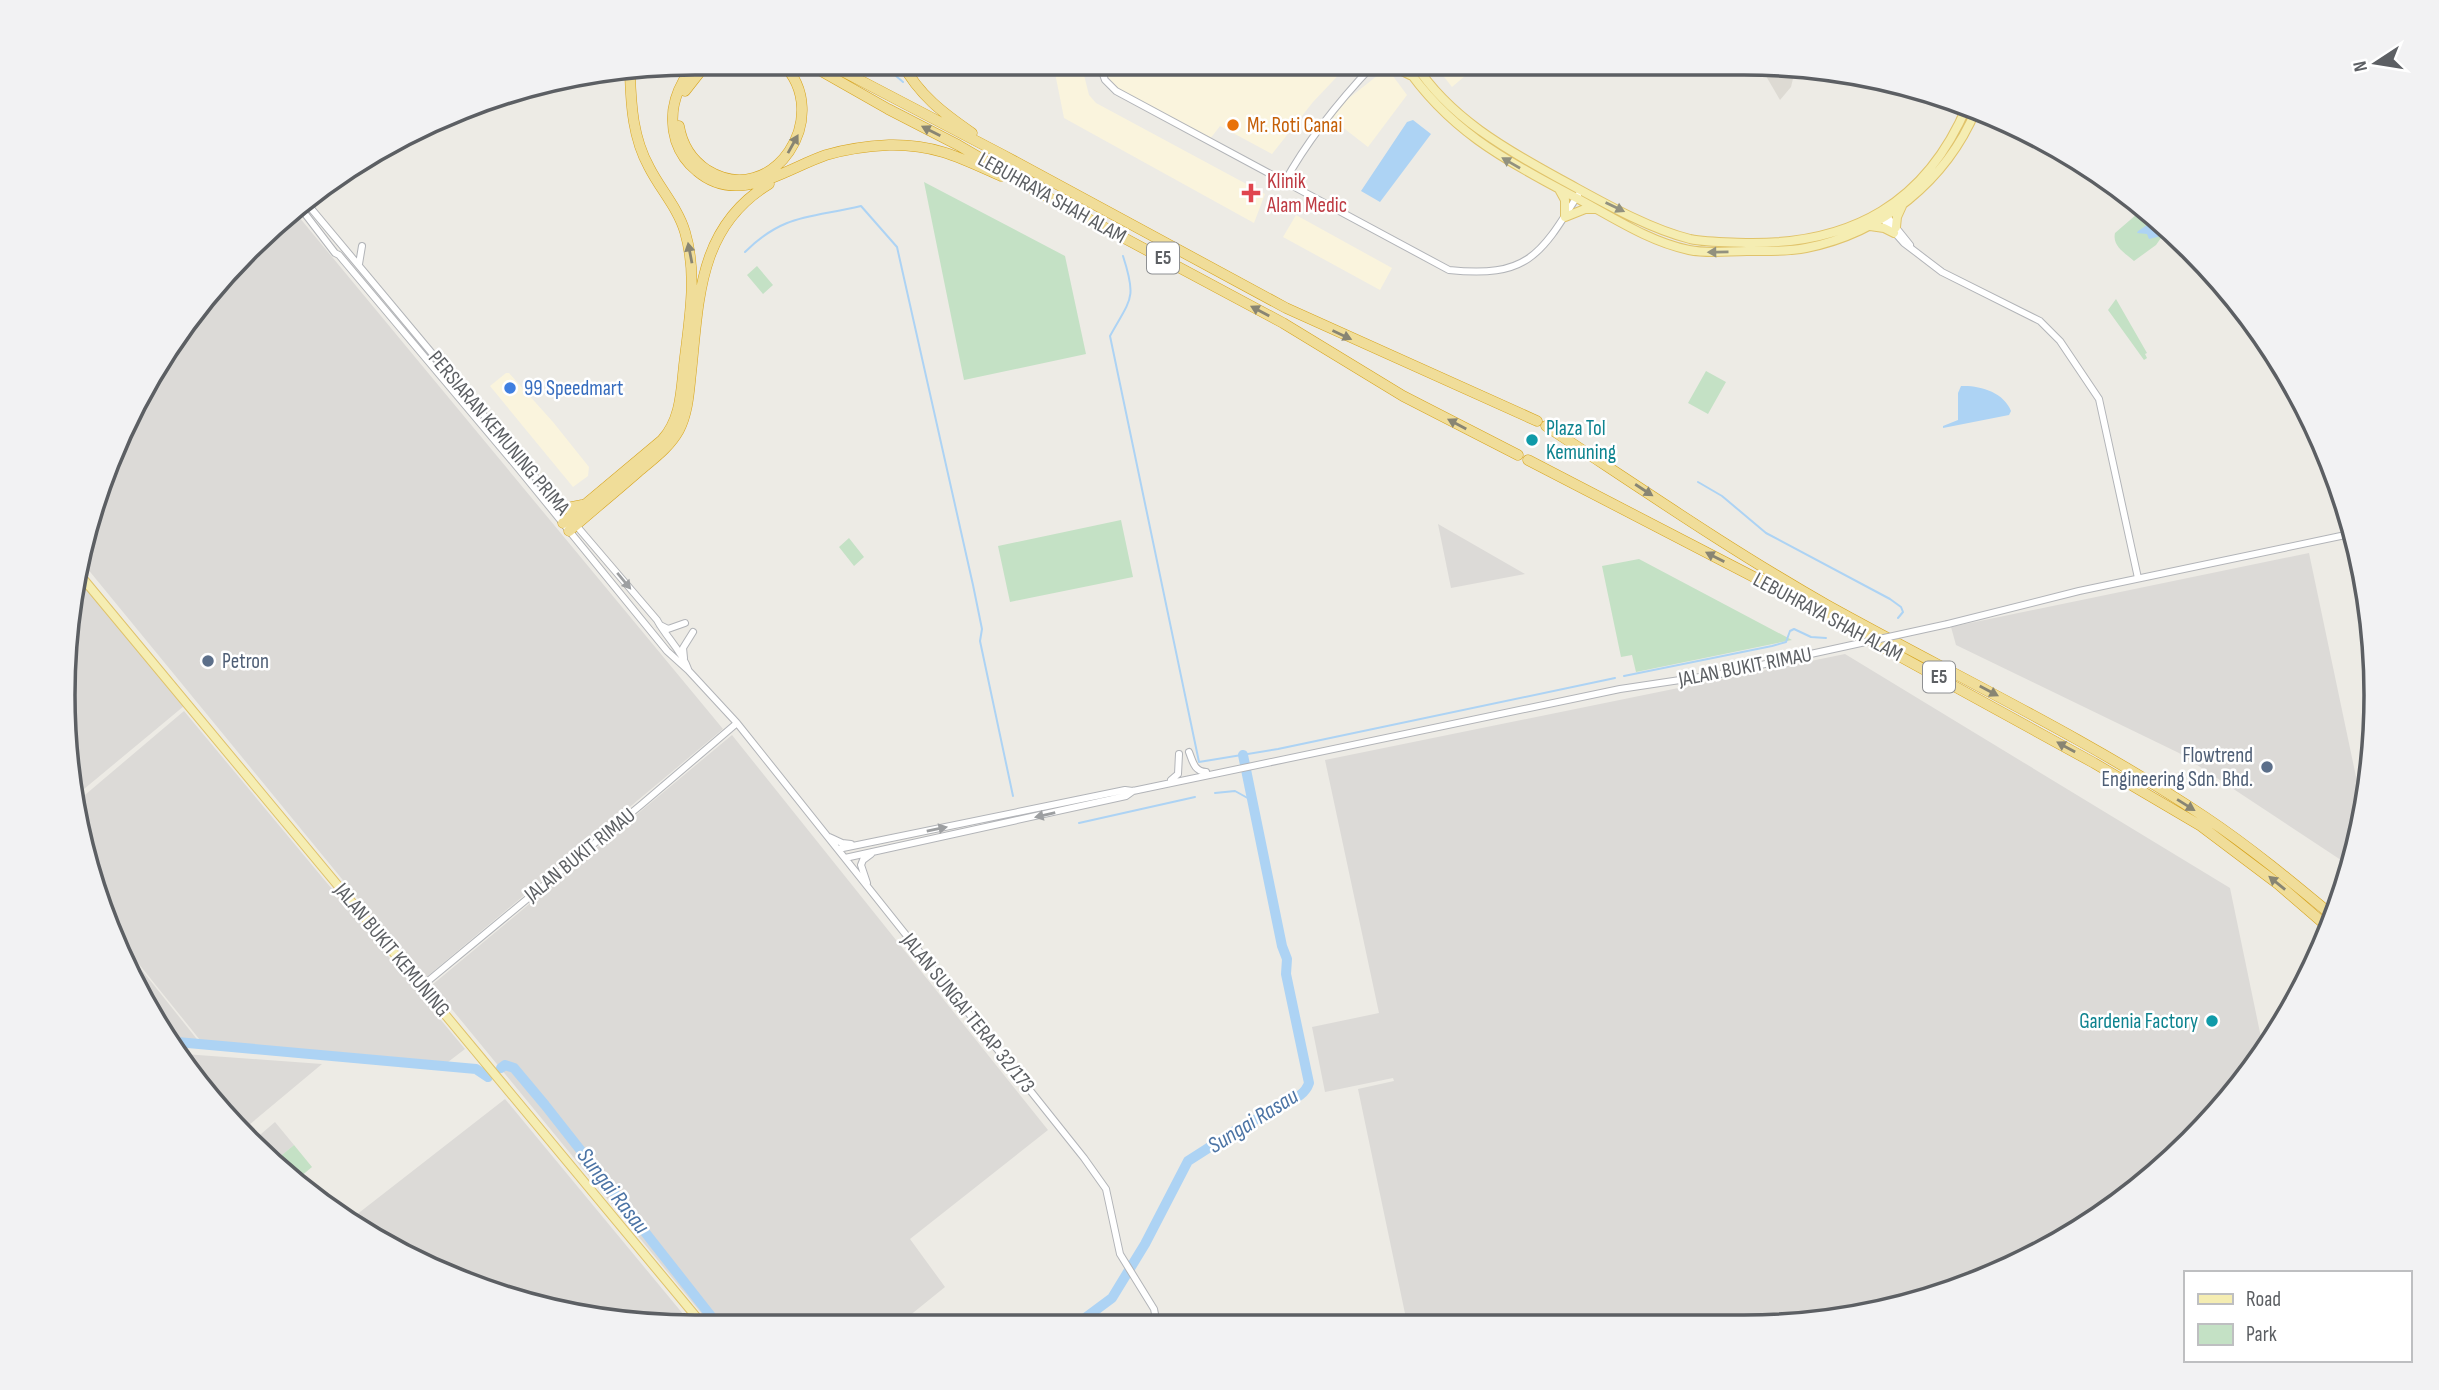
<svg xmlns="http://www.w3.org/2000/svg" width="2439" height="1390" viewBox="0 0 2439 1390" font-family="'Sofia Sans Condensed',sans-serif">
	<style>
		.commercial { fill: #faf4dd }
		.industrial { fill: #dcdad7 }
		.education { fill: #dddad3 }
		.green { fill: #c4e1c5 }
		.water { fill: #add3f4 }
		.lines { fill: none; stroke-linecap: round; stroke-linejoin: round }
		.stream { stroke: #add3f4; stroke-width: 2 }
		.river { stroke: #add3f4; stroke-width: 10 }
		.minor-casing { stroke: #b2b4b8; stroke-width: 8 }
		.major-casing { stroke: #e0c36b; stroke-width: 10 }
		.highway-casing { stroke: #d6a31c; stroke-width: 11 }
		.minor { stroke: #fff; stroke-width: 6 }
		.major { stroke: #f5edb2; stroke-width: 8 }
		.highway { stroke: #f0dd99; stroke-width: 10 }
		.minor-bridge-casing { stroke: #b2b4b8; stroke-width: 8; stroke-linecap: butt }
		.minor-bridge { stroke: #fff; stroke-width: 6 }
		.oneway { fill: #888573 }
		.oneway2 { fill: #92917f }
		.oneway3 { fill: #9d9fa1 }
		.food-dot { fill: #e8710a; stroke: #fff; stroke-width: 2.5 }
		.health-dot { fill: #e0444e; stroke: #fff; stroke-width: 2.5 }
		.shop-dot { fill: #3f7fe0; stroke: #fff; stroke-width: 2.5 }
		.culture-dot { fill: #0f9aa8; stroke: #fff; stroke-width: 2.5 }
		.service-dot { fill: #5c6f8a; stroke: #fff; stroke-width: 2.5 }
		.labels { text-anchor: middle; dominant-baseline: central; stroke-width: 5; stroke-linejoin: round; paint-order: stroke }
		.shield { fill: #fff; stroke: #8d8f92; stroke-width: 2 }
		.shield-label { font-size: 19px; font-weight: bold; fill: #5c5f63 }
		.food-label { font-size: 21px; fill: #c56008; stroke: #fff; text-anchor: start }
		.health-label { font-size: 21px; fill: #be3a42; stroke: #fff; text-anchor: start }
		.street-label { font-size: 21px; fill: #5c5f63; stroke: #fff }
		.shop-label { font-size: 21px; fill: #366cbe; stroke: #fff; text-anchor: start }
		.culture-label { font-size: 21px; fill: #0d838f; stroke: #fff; text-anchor: start }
		.service-label { font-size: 21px; fill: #4e5e75; stroke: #fff; text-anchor: start }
		.water-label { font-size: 23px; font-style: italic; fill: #4c74a5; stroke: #fff }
		.rim { fill: none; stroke: #5c5f63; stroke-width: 3.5 }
	</style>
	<rect width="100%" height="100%" fill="#edebe5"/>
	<!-- commercial -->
	<path class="commercial" d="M1053,63h28l8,32 7,8 169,91 -11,29 -190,-105z
		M1103,64h246l-36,38 -41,52 -52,-28 -10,13 -91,-50 -11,-11z
		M1434,64h45l-27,23z
		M1387,68l20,27 -39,52 -36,-28 12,-17z
		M1296,215l96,53 -12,22 -97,-53z
		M506,373h3l44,49 36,45 -1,9 -15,11 -83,-101z"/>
	<!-- industrial -->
	<path class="industrial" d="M294,211l429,518 -299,250 -342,-417 3,-31 85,-187z
		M1438,524l87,50 -74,14z
		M2309,553l54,257 -13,56 -171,-113 -223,-108 -5,-18z
		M80,581l104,125 -106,88 -14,-58z
		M1845,654l385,234 33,159 -72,95 -96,79 -147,72 -122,29 -419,1 -49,-234 36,-8 -1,-3 -68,14 -13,-65 67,-14 -54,-253z
		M184,711l281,338 -17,13 -248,-22 -91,-113 -30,-127z
		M732,735l316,395 -138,109 35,48 -47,38h-187l-279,-340z
		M110,930l90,113 -24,-2 -65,-105z
		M184,1054l138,10 -79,66 -23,-19z
		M505,1099l188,227h-39l-123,-21 -152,-63 -28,-23z
		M275,1122l19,23 -17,14 -23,-19z"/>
	<!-- education -->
	<path class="education" d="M1759,64l37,2 -5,21 -11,13z"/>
	<!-- green -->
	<path class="green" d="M924,182l141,74 21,98 -122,26z
		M2144,208l24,20 -12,17 -22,16c-9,-8 -22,-15 -19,-28z
		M757,266l16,19 -10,9 -16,-19z
		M2116,299l31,54 -2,1 2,4 -3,2 -36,-50z
		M1706,371l20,11 -18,32 -20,-11z
		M1121,520l12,57 -123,25 -12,-56z
		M849,538l15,19 -10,9 -15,-19z
		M1639,559l153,81 -156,32 -4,-17 -11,2 -19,-91z
		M294,1145l18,22 -12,10 -23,-18z"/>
	<!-- water -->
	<path class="water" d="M1413,120l18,14 -51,68 -19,-11 46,-69z
		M2158,218l8,8 -5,10 -12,3 -2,-5 -10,-1 1,-2z
		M1961,386c18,-1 43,6 50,25l-2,4 -66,13v-2l15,-6v-27z"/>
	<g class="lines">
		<!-- stream -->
		<path class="stream" d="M881,63l22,19
			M745,252c39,-39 67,-34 116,-46l36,41 76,338 9,44 -2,12 33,155
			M1123,256c14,43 8,42 -13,80l89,426 79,-13 337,-71
			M1698,482l24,14 44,37 124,66 11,8 2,5 -5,6
			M1624,676l148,-30 14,-4 4,-11 4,-2 17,8 15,1
			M1215,793l20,-2 18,10
			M1079,823l116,-26"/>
		<!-- river -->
		<path class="river" d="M177,1042l299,27 12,8
			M501,1068l4,-3 9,3 31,37 173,220
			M1077,1324l35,-26 33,-54 43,-83 50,-32 32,-17c12,-12 33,-11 39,-29l-23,-109 1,-15 -5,-13 -39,-191"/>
		<defs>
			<path id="minor" d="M1099,63l6,17 11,11 333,179c78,8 91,-14 129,-75
				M1284,183c24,-44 56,-83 90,-119
				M304,200l259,310
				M299,206l36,47 4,2 179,213 149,183 21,19 49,53 347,435 22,31 14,65 34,55 3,15
				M1885,214l25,31
				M1881,217l23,26 38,29 98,49 20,20 39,58 39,179
				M359,264l3,-18
				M575,524l82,96c9,17 25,31 31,49
				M1948,624l131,-33 276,-58
				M660,625l8,4 17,-6
				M684,658l-1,-10 10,-16
				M1189,752c4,10 5,19 17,20
				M1171,780l7,-6 1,-20
				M829,837l13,6 9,1
				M838,849l287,-59 8,1 487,-102 100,-15 86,-19
				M845,858l281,-62 7,-5
				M867,883l-6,-18 2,-5 8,-6
				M422,986l220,-182 95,-81"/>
			<path id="major" d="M1404,64c43,64 98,95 165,130 39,20 77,47 120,56 19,4 39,1 58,1 19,0 40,1 59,-3 76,-15 140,-67 170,-138
				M1415,64c34,53 90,85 145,115 39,21 86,49 130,60 19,4 40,3 59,4 103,1 177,-40 218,-137
				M1377,68l13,-3 20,10
				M1559,189l6,11v17l20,-8h9
				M1870,226l14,2 10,5
				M1896,227l1,-10 5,-11
				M80,575l623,750"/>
			<path id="highway" d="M696,63c-19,22 -29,49 -20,78 4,12 11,22 21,30 41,35 88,-2 129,-16 20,-6 43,-9 63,-10 46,-1 72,13 112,31
				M807,63l81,46 70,36 82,48 243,130 120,73 115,59
				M827,63l176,92 283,153 251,113
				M902,63c17,32 41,50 70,70
				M685,91l22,-28
				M679,126c3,18 13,34 28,44 66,41 128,-55 75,-107
				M1546,426c93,61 184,124 281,179 126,70 258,132 378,212 45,30 87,65 129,100
				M1528,460l251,130 315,173 107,63 77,58 51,44
				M562,509l20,-4
				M563,523l99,-83c19,-21 19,-48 22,-75 5,-44 14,-89 1,-133 -7,-24 -25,-43 -36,-65 -16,-29 -18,-61 -19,-93
				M569,531c23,-20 46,-39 69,-59 15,-13 31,-24 41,-42 9,-17 10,-39 12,-57 8,-74 7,-146 78,-189"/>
		</defs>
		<!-- minor casing -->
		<use href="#minor" class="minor-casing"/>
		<!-- major casing -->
		<use href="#major" class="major-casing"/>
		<!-- highway casing -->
		<use href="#highway" class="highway-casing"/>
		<!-- minor -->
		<use href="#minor" class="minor"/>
		<!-- major -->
		<use href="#major" class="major"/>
		<!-- highway -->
		<use href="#highway" class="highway"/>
		<defs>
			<path id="minor-bridge" d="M1806,655l142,-31"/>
		</defs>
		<!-- minor-bridge casing -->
		<use href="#minor-bridge" class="minor-bridge-casing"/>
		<!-- minor-bridge -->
		<use href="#minor-bridge" class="minor-bridge"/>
	</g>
	<!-- one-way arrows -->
	<defs><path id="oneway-solid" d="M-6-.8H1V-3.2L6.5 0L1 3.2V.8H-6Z" transform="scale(1.75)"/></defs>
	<g class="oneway">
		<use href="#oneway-solid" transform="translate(931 131) rotate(-153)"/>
		<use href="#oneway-solid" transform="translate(793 144) rotate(-61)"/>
		<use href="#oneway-solid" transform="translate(690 253) rotate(-101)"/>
		<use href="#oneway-solid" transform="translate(1260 311) rotate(-152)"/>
		<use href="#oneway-solid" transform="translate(1342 335) rotate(25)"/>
		<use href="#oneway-solid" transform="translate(1457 424) rotate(-152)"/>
		<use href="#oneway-solid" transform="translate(1644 490) rotate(33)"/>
		<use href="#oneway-solid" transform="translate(1715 557) rotate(-153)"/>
		<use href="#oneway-solid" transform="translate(1989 691) rotate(28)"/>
		<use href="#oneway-solid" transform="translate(2066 747) rotate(-151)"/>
		<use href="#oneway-solid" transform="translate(2186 805) rotate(32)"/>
		<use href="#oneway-solid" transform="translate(2277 883) rotate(-141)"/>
	</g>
	<g class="oneway2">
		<use href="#oneway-solid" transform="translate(1511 163) rotate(-150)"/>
		<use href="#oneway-solid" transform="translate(1615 207) rotate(26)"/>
		<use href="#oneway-solid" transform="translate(1718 252) rotate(179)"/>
	</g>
	<g class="oneway3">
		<use href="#oneway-solid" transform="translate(624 581) rotate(50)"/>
		<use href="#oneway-solid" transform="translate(1045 815) rotate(167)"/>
		<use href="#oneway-solid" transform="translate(937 829) rotate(-12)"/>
	</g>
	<!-- markers -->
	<circle class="food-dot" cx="1233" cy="125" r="7"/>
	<path class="health-dot" d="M1247.5 182.5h7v7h7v7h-7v7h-7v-7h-7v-7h7z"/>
	<circle class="shop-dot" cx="510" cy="388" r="7"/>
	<g class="culture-dot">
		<circle cx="1532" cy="440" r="7"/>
		<circle cx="2212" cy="1021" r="7"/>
	</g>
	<g class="service-dot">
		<circle cx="208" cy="661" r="7"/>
		<circle cx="2267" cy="767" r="7"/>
	</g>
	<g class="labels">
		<!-- shield labels -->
		<g class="shield">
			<rect x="1147" y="242.5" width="32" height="31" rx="5"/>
			<rect x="1923" y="661.5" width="32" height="31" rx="5"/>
		</g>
		<g class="shield-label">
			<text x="1163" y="258">E5</text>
			<text x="1939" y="677">E5</text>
		</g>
		<!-- food labels -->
		<g class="food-label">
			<text x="1247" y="125">Mr. Roti Canai</text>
		</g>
		<!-- health labels -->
		<g class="health-label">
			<text x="1267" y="181">Klinik<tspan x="1267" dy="24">Alam Medic</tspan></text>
		</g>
		<!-- street labels -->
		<g class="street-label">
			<text transform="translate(1052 198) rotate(29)">LEBUHRAYA SHAH ALAM</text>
			<text transform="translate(499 433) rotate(50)">PERSIARAN KEMUNING PRIMA</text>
			<text transform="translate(1828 617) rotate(28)">LEBUHRAYA SHAH ALAM</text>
			<text transform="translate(1745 667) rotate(-11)">JALAN BUKIT RIMAU</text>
			<text transform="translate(580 855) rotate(-39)">JALAN BUKIT RIMAU</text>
			<text transform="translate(392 950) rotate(50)">JALAN BUKIT KEMUNING</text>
			<text transform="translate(968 1013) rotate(51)">JALAN SUNGAI TERAP 32/173</text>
		</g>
		<!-- shop labels -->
		<g class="shop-label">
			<text x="524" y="388">99 Speedmart</text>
		</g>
		<!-- culture labels -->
		<g class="culture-label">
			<text x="1546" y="428">Plaza Tol<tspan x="1546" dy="24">Kemuning</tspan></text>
			<text x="2198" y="1021" text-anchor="end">Gardenia Factory</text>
		</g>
		<!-- service labels -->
		<g class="service-label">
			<text x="222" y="661">Petron</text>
			<text x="2253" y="755" text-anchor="end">Flowtrend<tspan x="2253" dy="24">Engineering Sdn. Bhd.</tspan></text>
		</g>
		<!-- water labels -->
		<g class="water-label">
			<text transform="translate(1253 1121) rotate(-32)">Sungai Rasau</text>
			<text transform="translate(613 1191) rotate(52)">Sungai Rasau</text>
		</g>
	</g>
	<!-- crop -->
	<path d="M0 0H2439V1390H0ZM695 75H1744A620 620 0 0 1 2364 695V695A620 620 0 0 1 1744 1315H695A620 620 0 0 1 75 695V695A620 620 0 0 1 695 75Z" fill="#f2f2f3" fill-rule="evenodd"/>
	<path class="rim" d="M695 75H1744A620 620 0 0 1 2364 695V695A620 620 0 0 1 1744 1315H695A620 620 0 0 1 75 695V695A620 620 0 0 1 695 75Z"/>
	<!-- legend -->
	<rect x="2184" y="1271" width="228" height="91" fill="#ffffff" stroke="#bebfc1" stroke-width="2"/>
	<rect x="2198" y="1294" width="35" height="10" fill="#f5edb2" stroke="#bebfc1" stroke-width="2"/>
	<text x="2246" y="1306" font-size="21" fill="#5c5f63">Road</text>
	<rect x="2198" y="1324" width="35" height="21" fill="#c4e1c5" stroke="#bebfc1" stroke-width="2"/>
	<text x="2246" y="1341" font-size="21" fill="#5c5f63">Park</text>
	<!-- north arrow -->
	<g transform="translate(2376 63) rotate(258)" stroke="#ffffff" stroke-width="5" paint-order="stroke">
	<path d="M0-5L12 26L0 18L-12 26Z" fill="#5c5f63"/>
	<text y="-10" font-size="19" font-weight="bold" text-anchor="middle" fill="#5c5f63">N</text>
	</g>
</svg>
